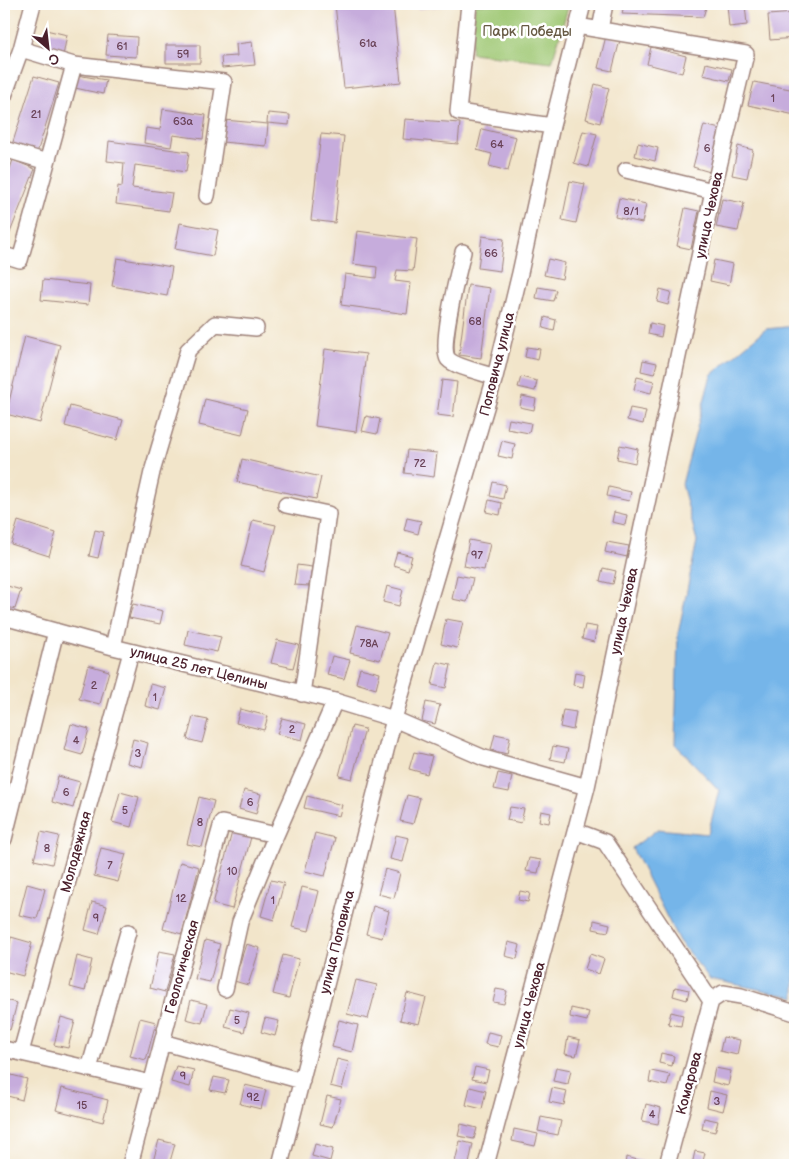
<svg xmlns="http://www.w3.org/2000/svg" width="799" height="1169" viewBox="0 0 799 1169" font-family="'Balsamiq Sans',sans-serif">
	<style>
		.green { fill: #9ec772; stroke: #74734e }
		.water { fill: #74b5e9; stroke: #5f6a8a }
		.building { fill: #c6acdc }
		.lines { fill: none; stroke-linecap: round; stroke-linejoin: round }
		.minor-casing { stroke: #9e827a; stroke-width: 18 }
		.minor { stroke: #fff; stroke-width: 15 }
		.labels { text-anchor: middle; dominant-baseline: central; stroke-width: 5; stroke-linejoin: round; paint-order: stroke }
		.number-label { font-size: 11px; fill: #694257 }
		.park-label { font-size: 14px; fill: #675a44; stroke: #fff }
		.street-label { font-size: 14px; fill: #4a1f2b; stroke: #fff }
	</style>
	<rect width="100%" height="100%" fill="#fff"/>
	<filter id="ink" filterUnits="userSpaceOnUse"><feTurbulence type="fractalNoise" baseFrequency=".02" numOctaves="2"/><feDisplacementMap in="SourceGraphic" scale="10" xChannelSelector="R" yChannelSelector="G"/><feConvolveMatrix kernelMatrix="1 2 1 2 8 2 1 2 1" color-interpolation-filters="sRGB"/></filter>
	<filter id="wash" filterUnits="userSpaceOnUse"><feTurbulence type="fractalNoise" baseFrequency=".0096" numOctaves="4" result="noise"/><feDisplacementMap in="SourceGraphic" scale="20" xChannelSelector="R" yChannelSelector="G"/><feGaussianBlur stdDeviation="1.12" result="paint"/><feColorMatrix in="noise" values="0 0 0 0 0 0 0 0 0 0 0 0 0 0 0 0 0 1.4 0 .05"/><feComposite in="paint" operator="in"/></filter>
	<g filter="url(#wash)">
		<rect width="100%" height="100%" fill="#f2e5ca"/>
		<!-- green -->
		<path class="green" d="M475,4h94l-17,58 -81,-9z"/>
		<!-- water -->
		<path class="water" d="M795,326v671l-85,-18 -31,-38 -47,-93 26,-19 50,5 11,-44 -44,-46 3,-110 19,-93 -15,-57 29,-109 55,-46z"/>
		<g id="blocks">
			<!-- building -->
			<path class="building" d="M335,4h58l8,78 -57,6z
				M395,4h51v2l-29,3 -1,-3 -20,2z
				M624,4h83l-4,13 -81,-3z
				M727,4h18l2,21 -18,2z
				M795,13v25l-25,2 -2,-25z
				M46,30l21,5 -4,21 -22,-5z
				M108,35l29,2 -1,20 -30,-2z
				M606,36l14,4 -8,31 -14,-3z
				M252,42l3,23 -33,3 -1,-11 16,-1 -1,-12z
				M166,45h34v18h-34z
				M651,47l35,9 -4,17 -35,-9z
				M706,63l26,6 -3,12 -26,-6z
				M77,75l29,5 -3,14 -28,-6z
				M34,76l25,7 -22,70 -25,-8z
				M754,82l41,8v25l-47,-10z
				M595,84l14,4 -9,35 -14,-4z
				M163,109l43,6 -3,24 -30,-4 -2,12 -27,-4 2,-15 14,2z
				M268,113l22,2 -1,10 -22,-2z
				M405,119l55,4 -2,21 -55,-5z
				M224,120l44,4 -2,22 -44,-4z
				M704,125l16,4 -10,43 -17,-5z
				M482,129l34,8 -8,34 -19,-5 3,-12 -15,-4z
				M583,131l14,3 -9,33 -14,-4z
				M321,134l23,2 -9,87 -24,-3z
				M109,141l80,11 -3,20 -51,-7 -3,23 40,5 -3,18 -53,-7 2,-18 4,1 2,-24 -17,-2z
				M638,143l20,5 -3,13 -20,-5z
				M738,146l15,4 -6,28 -15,-3z
				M13,160l22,9 -31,79v-63z
				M570,181l15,3 -9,39 -14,-3z
				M619,198l27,6 -4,19 -27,-6z
				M722,199l22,4 -6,28 -22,-4z
				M685,208l14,3 -8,38 -14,-3z
				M180,223l38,7 -5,26 -38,-7z
				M357,231l60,8 -4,32 -16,-1 -2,11 16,2 -4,31 -66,-9 4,-31 31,4 1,-11 -24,-3z
				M482,236l22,3 -4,32 -22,-3z
				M117,258l55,9 -5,29 -55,-10z
				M548,259l17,4 -3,16 -18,-4z
				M714,260l19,4 -4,21 -19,-4z
				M43,280l47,5 -2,20 -47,-5z
				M468,285l22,3 -9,70 -22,-3z
				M538,287l18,3 -3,11 -17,-3z
				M660,289l11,3 -3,13 -11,-3z
				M545,317l11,3 -2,11 -11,-3z
				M650,323l13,3 -2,11 -13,-3z
				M25,336l35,9 -20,78 -34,-9z
				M527,347l13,2 -2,11 -13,-3z
				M325,349l41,5 -10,78 -41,-6z
				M643,360l14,3 -3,11 -13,-3z
				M521,377l16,4 -2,10 -17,-4z
				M637,377l17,4 -3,12 -17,-4z
				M442,380l15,2 -4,35 -16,-2z
				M522,396l14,3 -2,11 -14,-3z
				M205,399l43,10 -6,26 -43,-10z
				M70,406l53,14 -6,20 -52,-14z
				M630,408l16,3 -3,13 -16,-4z
				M366,416l14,3 -3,15 -15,-3z
				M509,419l22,4 -2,10 -22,-4z
				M502,441l13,3 -3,15 -14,-3z
				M620,445l18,4 -3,14 -18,-4z
				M407,450l30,3 -3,24 -30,-4z
				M242,459l79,18 -5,22 -79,-17z
				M493,482l13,3 -3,14 -13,-3z
				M609,487l22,5 -2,9 -22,-5z
				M489,500l13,3 -2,12 -14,-3z
				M614,512l13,3 -2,10 -13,-3z
				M407,518l14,3 -3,13 -14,-4z
				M253,520l23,5 -12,47 -23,-6z
				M18,521l38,12 -7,23 -38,-12z
				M95,530l9,2 -6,26 -9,-2z
				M469,540l21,4 -6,26 -20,-4z
				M607,542l22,4 -2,11 -22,-5z
				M397,552l15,4 -4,14 -15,-5z
				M297,565l15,2 -3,19 -15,-1z
				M603,568l13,3 -3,13 -13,-3z
				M457,575l16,3 -6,24 -15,-3z
				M4,585l17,5 -6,19 -11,-3z
				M387,586l16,4 -4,16 -16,-4z
				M133,604l30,7 -3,13 -31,-6z
				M446,619l17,3 -6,26 -16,-4z
				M357,625l31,8 -8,27 -30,-7z
				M585,625l12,2 -3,15 -12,-3z
				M188,630l33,7 -4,15 -32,-7z
				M277,640l22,5 -6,23 -22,-5z
				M332,656l18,4 -6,19 -17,-4z
				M437,662l14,3 -5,23 -14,-3z
				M88,665l21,6 -9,33 -21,-5z
				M360,668l20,5 -4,16 -20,-6z
				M575,672l10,2 -2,13 -10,-2z
				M150,684l16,4 -6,22 -15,-4z
				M426,702l14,3 -5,19 -13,-3z
				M240,709l28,7 -4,14 -28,-7z
				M563,710l13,2 -3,18 -13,-3z
				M193,717l15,3 -6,23 -15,-4z
				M282,718l24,6 -4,16 -25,-6z
				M71,724l18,5 -7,26 -18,-5z
				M352,726l13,3 -13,50 -13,-3z
				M495,734l15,3 -3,17 -16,-4z
				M133,739l15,4 -6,24 -15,-4z
				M553,746l15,3 -3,13 -15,-3z
				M414,752l18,4 -5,18 -18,-5z
				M498,773l14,3 -3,16 -15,-3z
				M58,776l22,6 -7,26 -21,-6z
				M244,790l17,4 -5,20 -17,-5z
				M120,792l19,5 -8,30 -19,-5z
				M407,795l13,3 -7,26 -13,-3z
				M307,796l35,9 -3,11 -35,-8z
				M199,797l15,4 -12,46 -15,-3z
				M510,807l14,2 -3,14 -14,-3z
				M541,811l10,2 -2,10 -10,-2z
				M41,832l18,4 -7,28 -18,-4z
				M232,832l19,5 -19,72 -19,-5z
				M315,833l20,5 -10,38 -20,-5z
				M396,835l13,3 -6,24 -13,-3z
				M101,848l25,6 -8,28 -24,-6z
				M529,858l12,2 -3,13 -12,-2z
				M180,862l19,5 -17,67 -19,-5z
				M385,869l15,4 -6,25 -16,-4z
				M271,880l13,3 -10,37 -13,-4z
				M27,884l18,5 -8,30 -18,-4z
				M302,887l17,4 -10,40 -17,-4z
				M520,891l10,2 -2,9 -10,-2z
				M92,902l15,4 -8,28 -14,-4z
				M373,906l16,5 -7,27 -16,-4z
				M594,920l16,4 -2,8 -15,-3z
				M11,937l21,6 -9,33 -19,-5z
				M205,940l15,4 -10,38 -15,-3z
				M508,942l12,3 -3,14 -12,-3z
				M246,944l14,4 -12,37 -14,-4z
				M159,951l16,3 -10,38 -15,-4z
				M590,954l14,5 -5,15 -14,-5z
				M283,955l16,4 -10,39 -16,-4z
				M77,956l15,4 -7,31 -15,-4z
				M356,980l21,5 -9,34 -21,-5z
				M675,987l14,3 -2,10 -14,-4z
				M496,989l11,2 -3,13 -11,-2z
				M407,993l19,5 -7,26 -19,-4z
				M4,1000l13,3 -7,27 -6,-2z
				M191,1000l16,4 -5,19 -16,-4z
				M230,1008l19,5 -5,19 -19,-5z
				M571,1008l18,4 -2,9 -17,-4z
				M671,1012l12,3 -2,11 -13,-2z
				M61,1017l14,4 -7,27 -14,-3z
				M140,1018l16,4 -10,38 -16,-4z
				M265,1018l14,3 -4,15 -14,-4z
				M339,1020l19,5 -6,27 -20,-5z
				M488,1032l13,3 -3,12 -13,-3z
				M568,1037l12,3 -4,16 -11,-2z
				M723,1037l17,3 -3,15 -17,-4z
				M661,1053l13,3 -2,10 -13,-3z
				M337,1059l12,3 -7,27 -12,-3z
				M176,1066l18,4 -4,17 -19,-5z
				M475,1067l14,3 -3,12 -14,-3z
				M556,1067l15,3 -3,14 -15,-3z
				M715,1068l16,3 -3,15 -16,-4z
				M651,1071l19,4 -3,11 -18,-4z
				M4,1073l23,6 -5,21 -18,-5z
				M214,1077l15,3 -4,13 -15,-3z
				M245,1085l21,5 -5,19 -21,-5z
				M470,1087l16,4 -4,18 -16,-4z
				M62,1088l46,12 -5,22 -47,-12z
				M552,1088l15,3 -3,14 -15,-3z
				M710,1091l17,4 -4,16 -16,-4z
				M327,1096l14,3 -8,28 -13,-3z
				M646,1104l15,4 -3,16 -16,-3z
				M541,1117l20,4 -3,14 -20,-4z
				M704,1118l14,3 -3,11 -13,-3z
				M461,1124l16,4 -3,11 -16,-3z
				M514,1129l24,5 -3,12 -23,-5z
				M159,1140l16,4 -6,21h-17z
				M460,1141l13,3 -4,20 -14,-2z
				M315,1144l18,5 -3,12 -18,-5z
				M695,1151l10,2 -3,12h-10z
				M626,1157l20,5 -1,3h-20z"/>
		</g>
	</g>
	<g filter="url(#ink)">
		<use href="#blocks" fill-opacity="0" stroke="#9e827a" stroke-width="1"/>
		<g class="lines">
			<defs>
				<path id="minor" d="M469,4l-11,108 94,14
					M600,29l5,-25
					M21,49l53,16 150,17 -17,114
					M4,96l17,-47 12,-45
					M4,149l43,13
					M626,170l87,21
					M463,252c-4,17 -24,95 -15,107 7,8 36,14 47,18
					M4,255l16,5 54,-195
					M286,505l42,9 -26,180
					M4,617l109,30 222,54 59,18 90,39 103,29
					M113,647l39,-175 36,-122 27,-26 41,4
					M576,831l29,11 106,159
					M4,839l52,-208
					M225,989l15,-67 36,-87 59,-134
					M711,1001l12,-8 18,3 54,17
					M162,1042l140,39
					M4,1049l147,34
					M21,1052l110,-400
					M89,1069l39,-137
					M130,1165l54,-207 38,-135 54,12
					M280,1165l114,-446 101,-342 25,-104 32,-147 31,-122
					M486,1165l101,-378 126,-596 33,-137 -169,-28
					M667,1165l44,-164"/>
			</defs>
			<!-- minor casing -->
			<use href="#minor" class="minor-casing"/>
			<!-- minor -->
			<use href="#minor" class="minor"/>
		</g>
	</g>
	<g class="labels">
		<!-- number labels -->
		<g class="number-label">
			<text x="368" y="43">61а</text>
			<text x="122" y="46">61</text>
			<text x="183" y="54">59</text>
			<text x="773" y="98">1</text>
			<text x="36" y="114">21</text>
			<text x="183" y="121">63а</text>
			<text x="497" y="144">64</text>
			<text x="707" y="148">6</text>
			<text x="631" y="211">8/1</text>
			<text x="491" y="253">66</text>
			<text x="475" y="321">68</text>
			<text x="420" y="463">72</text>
			<text x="477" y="555">97</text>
			<text x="369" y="643">78А</text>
			<text x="94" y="685">2</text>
			<text x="155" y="697">1</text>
			<text x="292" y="729">2</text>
			<text x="76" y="740">4</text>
			<text x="138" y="753">3</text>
			<text x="66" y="792">6</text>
			<text x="250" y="802">6</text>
			<text x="125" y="810">5</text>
			<text x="200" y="822">8</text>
			<text x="47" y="848">8</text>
			<text x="110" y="865">7</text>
			<text x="232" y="871">10</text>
			<text x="181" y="898">12</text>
			<text x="273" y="900">1</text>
			<text x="96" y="918">9</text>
			<text x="237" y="1020">5</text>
			<text x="183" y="1076">9</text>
			<text x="253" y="1097">92</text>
			<text x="717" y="1101">3</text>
			<text x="82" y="1105">15</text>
			<text x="652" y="1114">4</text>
		</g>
		<!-- park labels -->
		<g class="park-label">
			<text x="527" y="31">Парк Победы</text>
		</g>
		<!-- street labels -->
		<g class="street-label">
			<text transform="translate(709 215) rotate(-78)">улица Чехова</text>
			<text transform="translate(497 364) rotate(-76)">Поповича улица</text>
			<text transform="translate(624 611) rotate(-78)">улица Чехова</text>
			<text transform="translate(199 668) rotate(14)">улица 25 лет Целины</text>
			<text transform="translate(76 852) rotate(-75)">Молодежная</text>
			<text transform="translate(337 942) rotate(-76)">улица Поповича</text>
			<text transform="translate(182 967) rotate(-75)">Геологическая</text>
			<text transform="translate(529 1005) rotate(-75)">улица Чехова</text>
			<text transform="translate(689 1083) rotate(-75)">Комарова</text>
		</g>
	</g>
	<!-- margin -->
	<rect width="799" height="1169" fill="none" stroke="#fff" stroke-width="20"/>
	<!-- north arrow -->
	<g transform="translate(48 48) rotate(152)" stroke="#ffffff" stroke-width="4" paint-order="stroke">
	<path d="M0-4L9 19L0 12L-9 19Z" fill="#4a1f2b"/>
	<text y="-8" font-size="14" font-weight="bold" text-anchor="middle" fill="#4a1f2b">С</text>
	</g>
</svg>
